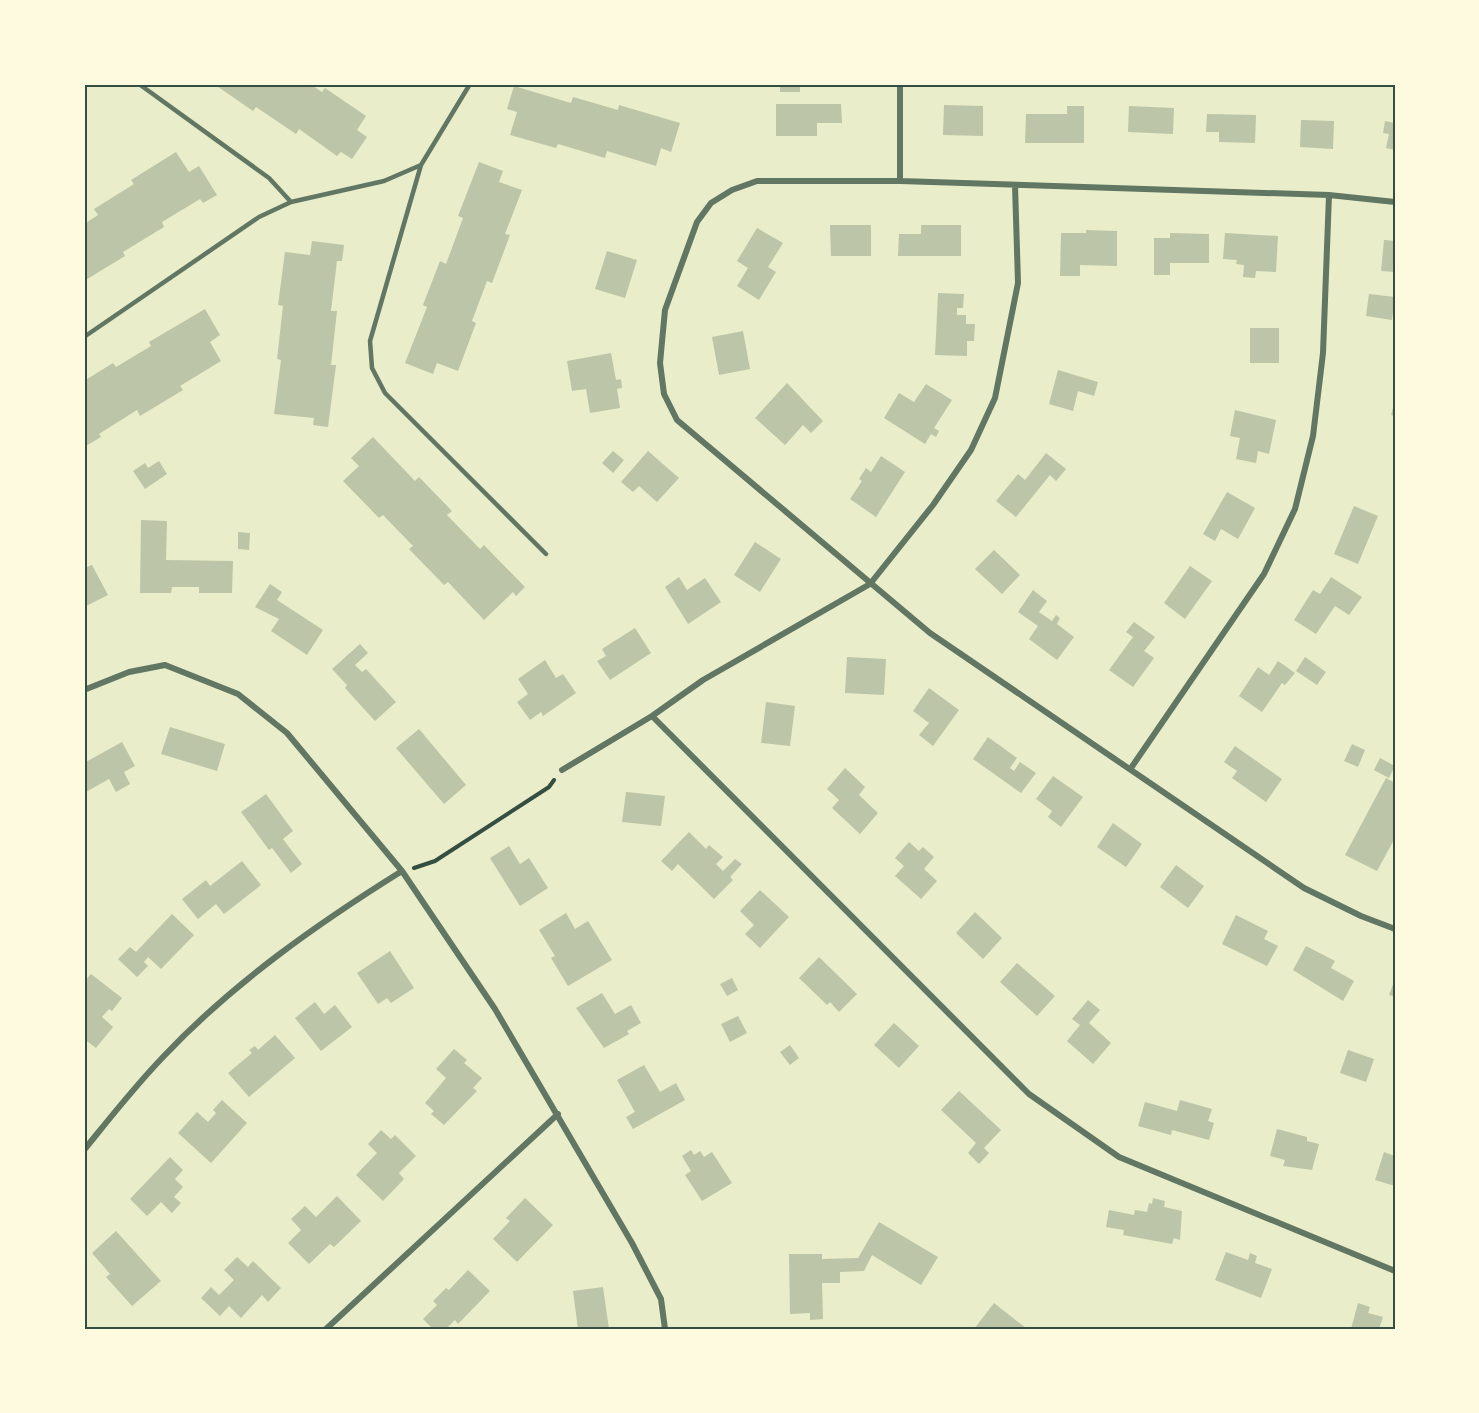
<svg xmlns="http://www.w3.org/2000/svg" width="1479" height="1413" viewBox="0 0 1479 1413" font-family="'Varela Round',sans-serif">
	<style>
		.building { fill: #bcc5a7 }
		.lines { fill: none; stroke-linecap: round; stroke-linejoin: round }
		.path { stroke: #344e41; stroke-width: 4 }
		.service { stroke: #617663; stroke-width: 4.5 }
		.minor { stroke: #617663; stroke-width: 6 }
		.neatline { fill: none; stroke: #344e41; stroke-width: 2 }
	</style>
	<rect width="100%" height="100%" fill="#e9edc9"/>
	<!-- building -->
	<path class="building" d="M214,84h96l12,8 3,-4 41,28 -9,14 10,7 -15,22 -11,-7 -4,4 -38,-27 -3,5 -40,-27 -3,4z
		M780,84h20v8h-20z
		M514,86l57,17 2,-6 45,13 1,-5 61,18 -9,29 -10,-4 -5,18 -49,-15 -2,7 -47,-14 -2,4 -46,-13 7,-23 -10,-3z
		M776,104h65l1,19h-25v13h-41z
		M944,105l39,1v30l-40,-1z
		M1067,106h17v37h-59l1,-29h41z
		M1129,106l45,2 -1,26 -45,-2z
		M1207,114l49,1 -1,28 -36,-1v-10h-13z
		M1301,120l33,1 -1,28 -33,-2z
		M1385,121l10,2v27l-9,-2 3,-14 -6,-1z
		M176,152l13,20 10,-6 18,29 -14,8 -3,-4 -38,23 2,5 -41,25 2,4 -41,25v-57l14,-9 -4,-6 40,-25 -3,-4z
		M479,162l24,9 -4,11 23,8 -17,44 5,1 -18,48 -5,-2 -15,40 4,2 -18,48 -21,-8 -4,11 -28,-11 22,-56 -4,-2 17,-44 6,3 17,-46 -5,-2z
		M830,225h41v31h-40z
		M921,225h40v31h-63l1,-22h22z
		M757,228l26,15 -15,24 8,5 -17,28 -22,-14 11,-18 -11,-7z
		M1086,230l31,1v35l-37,-1v11h-20l1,-43h25z
		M1170,233l39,1v29h-39v12h-16v-37h16z
		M1225,233l53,3 -2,36 -20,-1 -1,7 -12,-1 1,-12 -8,-1 1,-4 -14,-1z
		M1384,240l11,1v31l-14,-1z
		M312,241l32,4 -2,16h-5l-6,50h6l-6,54h5l-8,62 -15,-2 1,-7 -40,-4 7,-54 -4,-1 6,-53 -5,-1 7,-53 25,3z
		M607,251l30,9 -12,38 -30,-9z
		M938,293l26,1 -1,14h-6v7h9v9h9l-1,17h-7v15l-32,-1z
		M1369,294l26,3 -3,23 -26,-4z
		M205,309l15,26 -10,7 11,19 -41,25 3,4 -43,26 -3,-6 -38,24 2,3 -17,10v-66l29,-18 3,4 35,-21 -2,-4z
		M1250,328h29v35h-29z
		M743,331l7,38 -31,6 -7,-38z
		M611,353l5,27 5,-1 1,9 -5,1 3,19 -30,5 -4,-24 -14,2 -5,-30z
		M1058,370l40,12 -4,14 -16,-5 -5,20 -24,-7z
		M787,383l36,38 -12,12 -8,-8 -18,20 -30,-27z
		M926,384l26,16 -18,28 5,3 -3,6 -5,-3 -6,10 -41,-26 15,-25 15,9z
		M1395,400v16l-4,-1z
		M1235,410l41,10 -7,34 -11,-3 -2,12 -20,-4 4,-21 -10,-2z
		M373,437l42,44 4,-4 33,34 -5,4 33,34 4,-4 41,42 -9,9 -3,-4 -29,28 -36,-38 -4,3 -35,-36 4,-3 -30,-31 -4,3 -36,-37 16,-15 -8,-8z
		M613,451l11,9 -11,13 -11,-10z
		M648,451l31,27 -22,24 -18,-16 -6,6 -12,-10z
		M1046,453l20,16 -10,12 -6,-6 -34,42 -20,-16 22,-27 7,6z
		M881,456l24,16 -29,45 -26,-18 12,-18 -3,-2 7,-11 5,4z
		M159,461l8,13 -22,15 -12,-18 12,-8 3,5z
		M1227,492l28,16 -17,31 -17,-10 -6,12 -12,-7z
		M1354,506l24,10 -20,48 -24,-10z
		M141,520l26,1 -1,39 67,1 -1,32h-33v-6h-27l-1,6h-31z
		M238,532l12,1 -1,17 -11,-1z
		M755,542l26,17 -21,33 -26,-17z
		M994,550l26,25 -18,19 -27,-25z
		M92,565l16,30 -24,12v-39z
		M1190,566l22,15 -27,38 -21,-16z
		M679,577l8,13 18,-12 16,24 -33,22 -23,-37z
		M1331,577l31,20 -13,18 -14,-9 -19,28 -22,-14 19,-30 7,4z
		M270,584l12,8 -5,8 46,30 -16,25 -36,-24 8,-12 -24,-12z
		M1033,590l14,11 -8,11 13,9 4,-6 4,3 -3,6 17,13 -17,23 -28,-21 9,-13 -20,-14z
		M1134,622l21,15 -11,14 10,7 -21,29 -24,-17 24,-33 -7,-5z
		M635,628l16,25 -41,27 -13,-19 9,-5 -4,-7z
		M360,644l8,9 -13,12 7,7 4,-3 30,33 -21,19 -30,-33 2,-3 -15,-16z
		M847,657l39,2 -2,36 -39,-2z
		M1305,657l21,15 -9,13 -21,-14z
		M545,660l11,18 7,-4 13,19 -33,23 -2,-4 -11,8 -13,-18 11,-8 -10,-15z
		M1278,661l17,12 -10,12 -3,-2 -20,29 -23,-16 19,-29 11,8z
		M929,688l30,22 -26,36 -14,-11 10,-12 -16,-12z
		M766,702l29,4 -5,40 -29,-3z
		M170,727l55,17 -8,27 -56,-17z
		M419,729l47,56 -22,19 -48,-56z
		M988,737l29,21 -7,10 4,3 6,-9 16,11 -15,20 -48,-34z
		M122,742l13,24 -11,6 6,12 -14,8 -7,-13 -25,14v-30z
		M1352,744l13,6 -7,17 -14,-6z
		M1235,746l47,33 -16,23 -34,-24 5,-7 -13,-9z
		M1380,758l15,8 -6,12 -15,-8z
		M845,768l20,19 -6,8 19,18 -18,21 -28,-26 7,-8 -12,-11z
		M1053,776l30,21 -22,30 -13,-10 4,-6 -16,-12z
		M1386,778l9,5v55l-18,33 -32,-16z
		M626,792l39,4 -4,30 -39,-4z
		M266,794l27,37 -10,8 19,25 -11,9 -19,-25 -3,2 -28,-38z
		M1113,823l29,21 -16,23 -29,-20z
		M689,832l17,17 3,-4 14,12 -7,7 7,7 12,-12 7,5 -12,13 3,3 -19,19 -36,-35 -6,7 -11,-10z
		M909,842l10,9 4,-4 11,10 -10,12 13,12 -16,18 -26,-23 9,-10 -9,-8z
		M509,846l11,18 9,-6 19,30 -28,18 -30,-48z
		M242,861l19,24 -37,29 -8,-10 -18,15 -16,-20 24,-19 4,6z
		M1176,865l28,21 -16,22 -28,-21z
		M760,890l29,27 -29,31 -15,-14 9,-9 -14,-14z
		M975,912l27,26 -19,21 -27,-26z
		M566,913l9,16 13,-8 24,39 -44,26 -17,-28 4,-2 -16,-26z
		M172,914l22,21 -33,34 -13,-12 -4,5 4,4 -11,11 -19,-18 12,-12 6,5z
		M1236,915l32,16 -4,8 14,7 -11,20 -45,-22z
		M1306,946l29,15 -4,7 23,13 -11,20 -50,-31z
		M390,951l24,37 -23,15 -4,-5 -9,6 -21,-31z
		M819,957l38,37 -18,18 -9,-10 -3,3 -28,-27z
		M1017,963l38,33 -18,20 -37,-34z
		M91,974l31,24 -10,13 -3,-2 -7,8 11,10 -17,21 -12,-9v-57z
		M732,978l6,12 -11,6 -7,-12z
		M1395,979v18l-6,-2z
		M602,993l13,21 16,-9 10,18 -14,8 2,3 -25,14 -28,-40z
		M1088,1000l12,10 -11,13 22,20 -18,21 -26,-23 13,-16 -8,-6z
		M315,1002l9,12 11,-9 17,22 -31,24 -26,-33z
		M738,1016l9,17 -17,9 -9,-18z
		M894,1023l25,23 -20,22 -25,-23z
		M275,1035l20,23 -46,39 -21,-24 24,-20 -3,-3 6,-4 3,4z
		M790,1045l9,13 -9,7 -10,-13z
		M454,1049l13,11 -3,3 18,15 -9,10 4,3 -33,34 -13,-11 3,-3 -9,-8 21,-25 -10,-9z
		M1348,1050l26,9 -8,23 -26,-9z
		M644,1065l16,27 16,-9 9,17 -52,29 -7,-12 9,-5 -18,-32z
		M959,1091l42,39 -17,18 5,5 -10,11 -11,-11 8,-10 -35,-33z
		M222,1100l25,23 -36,40 -33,-30 19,-21 11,10 8,-9 -3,-3z
		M1180,1100l32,9 -4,12 6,2 -5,17 -37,-10 -1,5 -33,-9 7,-24 32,9z
		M1277,1129l30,8v4l12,3 -7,26 -29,-4 2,-6 -15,-4z
		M381,1130l10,9 4,-4 21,21 -17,17 5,6 -21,22 -27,-26 21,-22 -9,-9z
		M691,1150l3,5 6,-4 4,6 8,-5 20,31 -30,18 -17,-26 6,-4 -9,-15z
		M1384,1152l11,4v30l-20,-6z
		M170,1157l13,13 -8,9 8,8 -9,10 7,6 -9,10 -11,-11 -14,14 -17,-17z
		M337,1196l24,25 -27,26 -4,-3 -21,20 -21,-21 13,-13 -10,-11 14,-13 11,11z
		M525,1198l28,27 -36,37 -24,-23 17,-18 -4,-3z
		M1153,1198l12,3 -1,6 18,4 -2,29 -6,-2 -2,6 -49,-9 1,-5 -18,-3 3,-17 25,5 1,-5 12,2 2,-9 3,1z
		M879,1222l59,35 -17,28 -49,-30 -8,16 -24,1v11h-18l1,36 -13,1v-7l-20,1 -1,-60h33v5l36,-1z
		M116,1231l45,50 -29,25 -26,-29 4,-3 -18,-21z
		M1226,1252l22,8 2,-7 7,3 -2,7 17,6 -11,29 -46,-18z
		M237,1257l11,10 5,-6 28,27 -13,14 -6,-7 -21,23 -12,-12 -9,10 -19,-18 10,-11 8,8 15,-15 -10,-10z
		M468,1270l22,21 -32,33 -3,-4 -9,9h-13l-10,-10 14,-14 -4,-4 13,-13 3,2z
		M603,1287l6,42h-31l-5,-38z
		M994,1303l33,26h-53z
		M1358,1303l12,4 -2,6 15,4 -4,12h-28z"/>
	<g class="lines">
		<!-- path -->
		<path class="path" d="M414,868l21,-7 114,-74 5,-7"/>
		<!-- service -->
		<path class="service" d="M139,84l130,94 22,24
			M470,84l-49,81 -51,176 2,27 13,25 161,161
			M84,337l175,-120 32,-15 93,-21 37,-16"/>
		<!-- minor -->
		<path class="minor" d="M900,84v97
			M1395,202l-66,-7 -429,-14h-143l-25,9 -21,13 -14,19 -32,88 -5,53 4,31 13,26 253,213 374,255 57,28 34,13
			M84,690l45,-18 36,-7 73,29 49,39 115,138 93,138 137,234 29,56 4,30
			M652,716l377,378 90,63 276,114
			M1131,768l133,-194 31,-65 18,-73 10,-83 6,-158
			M562,770l90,-54 51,-36 167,-96 63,-79 38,-55 24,-52 23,-115 -3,-98
			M84,1150c26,-32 51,-64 80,-94 69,-73 153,-132 238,-185
			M326,1329l232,-215"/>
	</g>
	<!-- border -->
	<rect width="1479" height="1413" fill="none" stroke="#fefae0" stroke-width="171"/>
	<rect x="86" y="86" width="1308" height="1242" class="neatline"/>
</svg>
